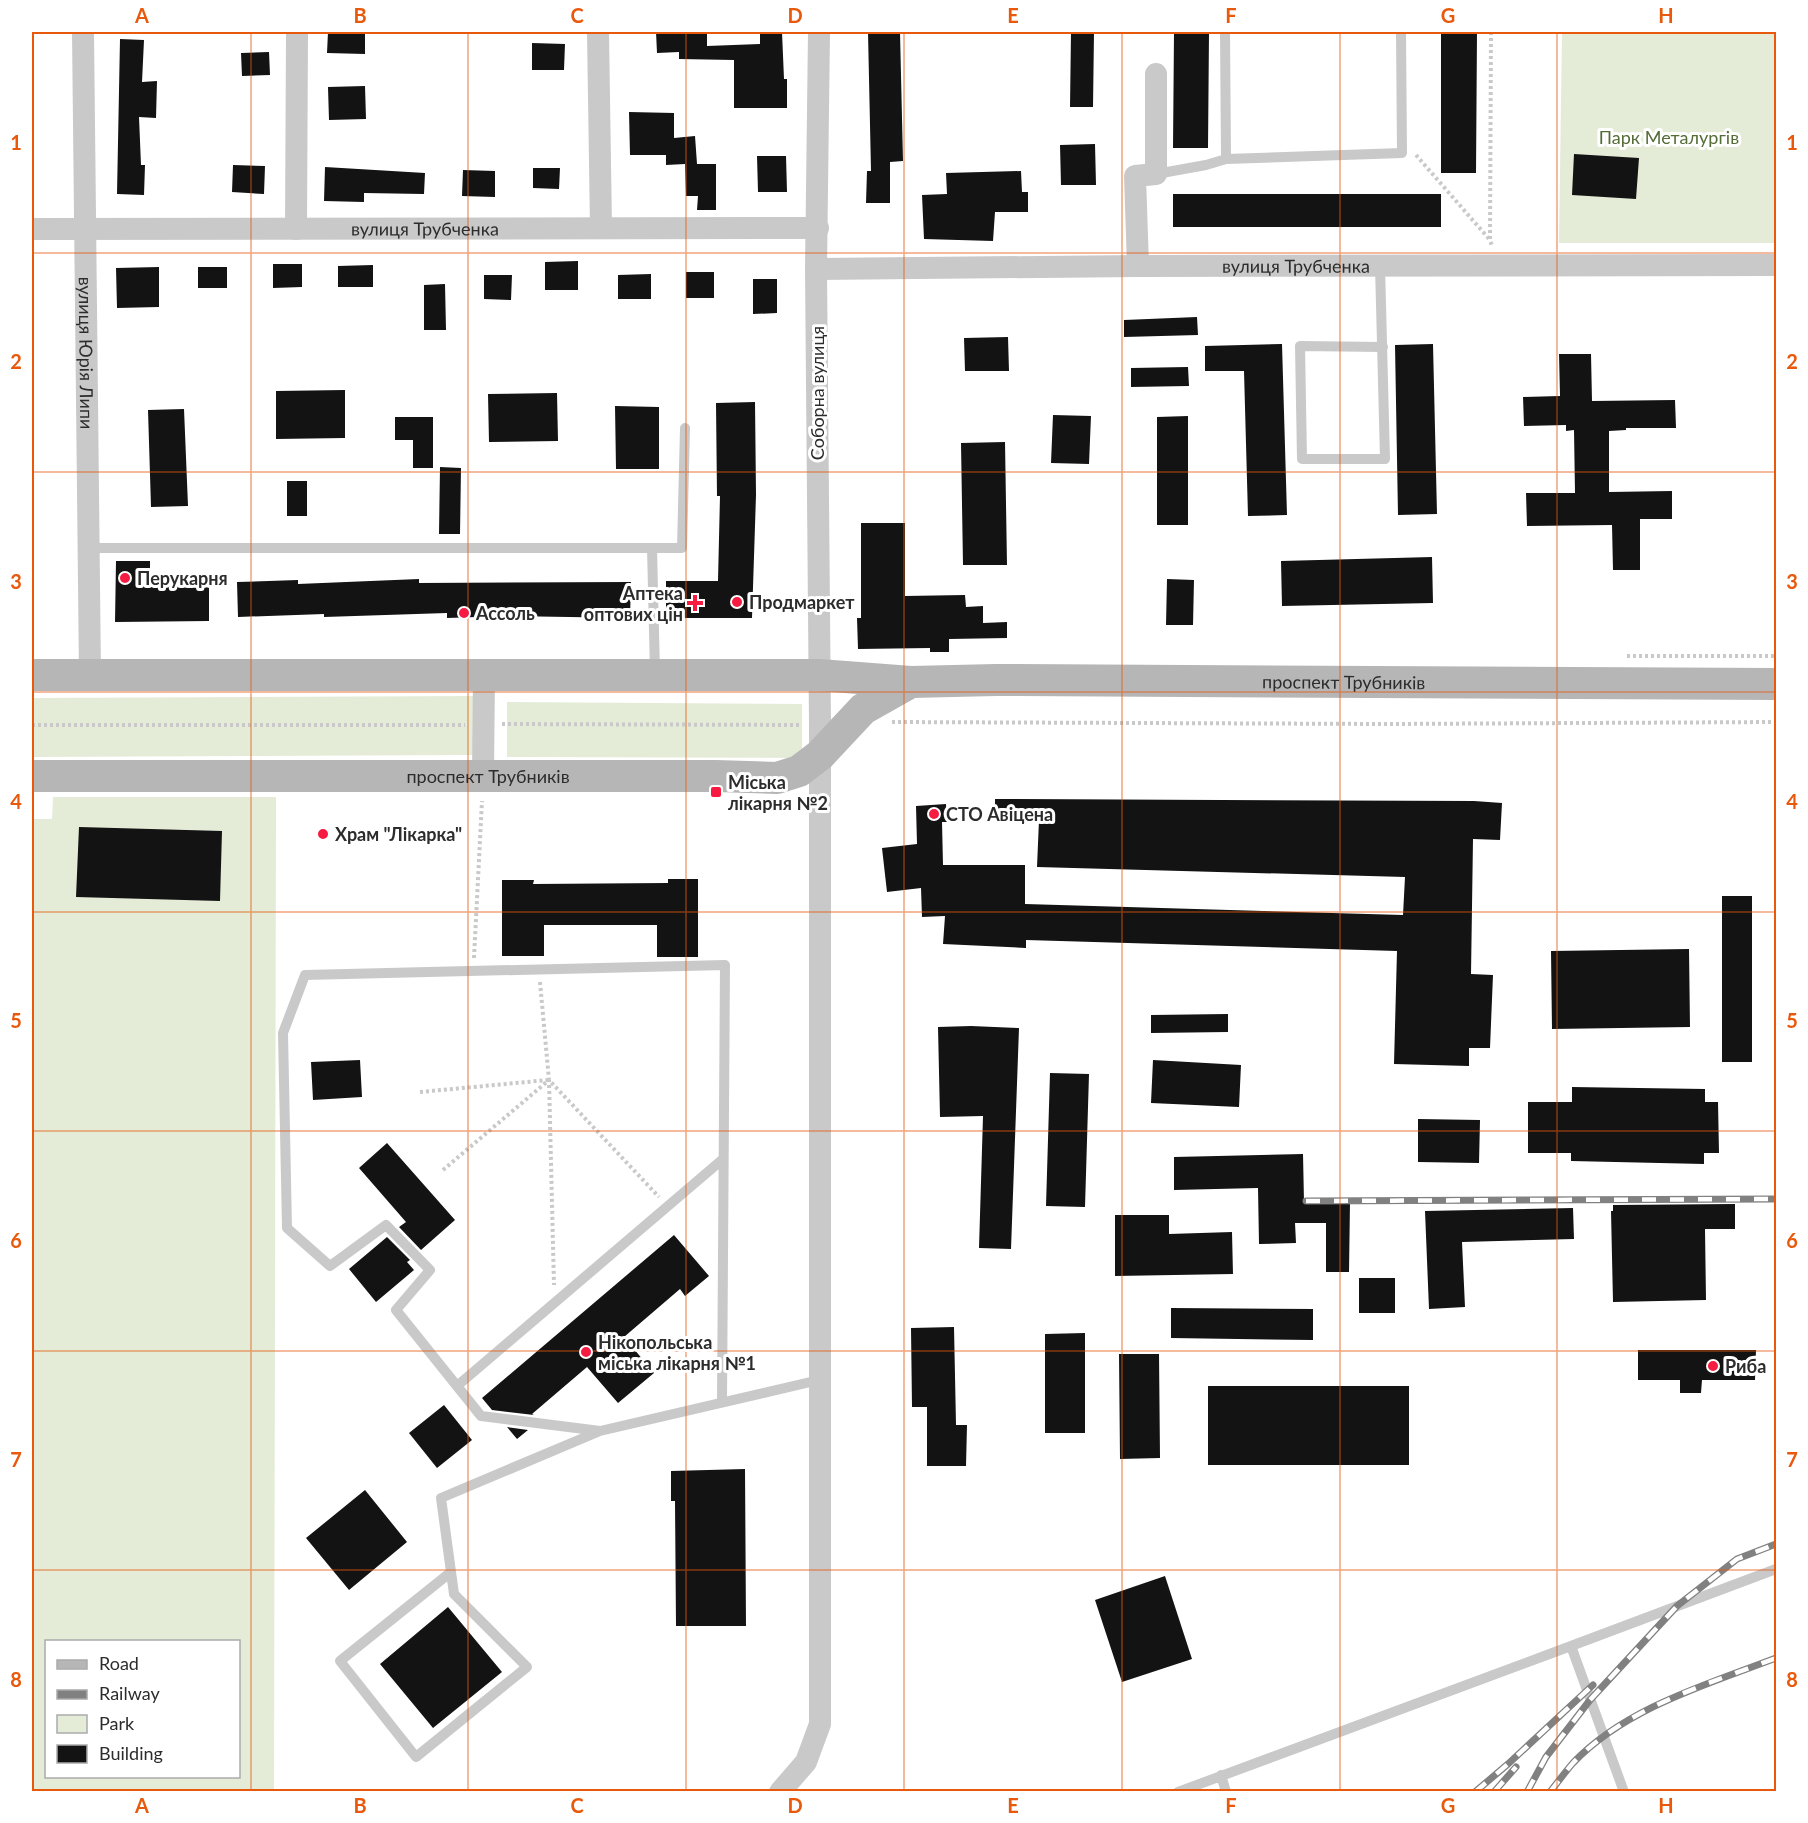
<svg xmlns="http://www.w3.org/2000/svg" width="1808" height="1823" viewBox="0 0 1808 1823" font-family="Lato,sans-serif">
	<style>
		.green { fill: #e4ecd8; fill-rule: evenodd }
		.building { fill: #131313 }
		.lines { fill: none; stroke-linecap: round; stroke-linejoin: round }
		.path { stroke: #c9c9c9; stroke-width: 4; stroke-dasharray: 3 3; stroke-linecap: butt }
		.service { stroke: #c9c9c9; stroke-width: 10 }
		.minor { stroke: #c9c9c9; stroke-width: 22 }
		.secondary { stroke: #b6b6b6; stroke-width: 32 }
		.rail-casing { stroke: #818181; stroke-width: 7 }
		.rail { stroke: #fff; stroke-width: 4.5; stroke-dasharray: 14; stroke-linecap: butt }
		.grid { fill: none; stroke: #e8590c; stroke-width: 1.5; stroke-opacity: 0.55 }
		.poi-dot { fill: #f61b40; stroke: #fff; stroke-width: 2 }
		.labels { text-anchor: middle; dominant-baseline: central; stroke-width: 6; stroke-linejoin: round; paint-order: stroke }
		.park-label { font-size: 18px; fill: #546c36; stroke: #fff }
		.street-label { font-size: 18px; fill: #2c2c2c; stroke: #fff }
		.poi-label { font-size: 18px; font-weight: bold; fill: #2c2c2c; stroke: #fff; text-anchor: start }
		.neatline { fill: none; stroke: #e8590c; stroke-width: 2 }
		.grid-label { font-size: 20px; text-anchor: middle; font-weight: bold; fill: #e8590c }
	</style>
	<rect width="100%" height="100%" fill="#fff"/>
	<!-- green -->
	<path class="green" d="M1562,32h214v211h-217z
		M474,696v59l-442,2v-59z
		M507,702l295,2v54l-295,-1z
		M53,797h223l-2,994 -242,1v-960l2,-13h18zM46,1642h192v134h-192z"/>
	<!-- building -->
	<path class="building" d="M328,32h37v22l-38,-1z
		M656,32l51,2v12l53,-2v-12h22l2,47h3v29h-53v-48l-55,-1v-7l-22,1z
		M868,32h32l3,129 -13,1v41h-24l1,-32h4z
		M1071,32h23l-1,75h-23z
		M1174,32h35l-1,116h-35z
		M1441,32h36l-1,141h-35z
		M120,39l24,1 -2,42 15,-1 -1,37 -17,-1 2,48h4l-1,30 -27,-1z
		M532,43l33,1 -1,26h-32z
		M269,52l1,23 -28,1 -1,-23z
		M365,86l1,33 -37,1 -1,-33z
		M629,112l45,1v25l21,-2 2,28h-9h28v46h-19l1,-14h-12l-1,-32 -19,1v-10h-36z
		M1095,144l1,41h-35l-1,-40z
		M1574,154l65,4 -3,41 -64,-4z
		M757,156h29l1,36h-29z
		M233,165l32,1 -1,28 -32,-2z
		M325,167l100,6 -1,21 -60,-1v9l-40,-1z
		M533,168h27l-1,21 -26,-1z
		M463,170l32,1v26l-33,-1z
		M1021,171l1,21h6v20h-33l-2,29 -69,-2 -2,-44 25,-1 -1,-21z
		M1173,194h268v33h-268z
		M578,261v29h-33v-28z
		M273,264h29v23l-29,1z
		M373,265v22h-35v-21z
		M159,267v40l-42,1 -1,-40z
		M198,267h29v21h-29z
		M686,272h28v26h-28z
		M651,274v25h-33v-24z
		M484,275h28l-1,25 -27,-1z
		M753,279h24v34l-24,1z
		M445,284l1,46h-22v-45z
		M1197,317l1,18 -74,2v-17z
		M1008,337l1,34h-44l-1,-33z
		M1282,344l5,171 -39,1 -4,-145h-39v-25z
		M1433,344l4,170 -39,1 -3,-170z
		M1559,354h32l1,47 83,-1 1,28h-50v2l-17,1v61l63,-1v28h-32v51h-27l-1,-45 -85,1 -1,-33h49l-1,-63 -8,1v-6l-42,1 -1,-29 37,-1z
		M1188,367l1,19 -58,1v-19z
		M345,390v48l-69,1v-48z
		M557,393l1,48 -69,1 -1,-48z
		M755,402l1,93 -4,123h-86v-37h52l2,-85h-3l-1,-93z
		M615,406l44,1v62h-43z
		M184,409l4,97 -37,1 -3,-97z
		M1053,415l38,1 -2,48 -38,-1z
		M1188,416v109h-31v-108z
		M395,417h38v51h-20v-28h-18z
		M1005,442l2,123h-44l-2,-122z
		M440,467l21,1 -1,66h-21z
		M287,481h20v35h-20z
		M861,523h44v73l60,-1 1,12 17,-1v17l24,-1v16l-58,1v13h-19v-4l-72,1 -1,-31h4z
		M1432,557l1,46 -151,3 -1,-45z
		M116,561h34v25h59v35l-94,1z
		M419,579v4l212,-1 -1,36 -122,-2 -61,2v-5l-123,4v-3l-86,3 -1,-35 61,-2v4z
		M1167,579l27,1 -1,45h-27z
		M995,799l479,2 28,2 -2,37 -27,-1 -2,135 22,1 -3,73h-21v18l-75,-2 3,-113 -371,-11v8l-83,-4 2,-28 -23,1 -1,-29 -34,4 -5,-44 35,-4 -1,-38 30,-2 1,18h-5l1,43h82v39l378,11 2,-38 -368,-10 2,-47 -44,-1z
		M79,827l143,4 -2,70 -144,-4z
		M668,879h30v78h-41v-32h-113v31h-42v-76h32l-1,4 135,-1z
		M1722,896h30v166h-30z
		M1689,949l1,78 -138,2 -1,-78z
		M1228,1014v18l-77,1v-18z
		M971,1026l48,2 -8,221 -32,-1 4,-132 -43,1 -2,-90z
		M360,1060l2,37 -49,3 -2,-38z
		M1153,1060l88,5 -2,42 -88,-4z
		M1050,1073l39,1 -4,133 -39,-1z
		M1572,1087l133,2v13h13l1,51h-15v11l-133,-3v-8h-43v-51h44z
		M1418,1119l62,1 -1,43 -61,-1z
		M387,1143l68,77 -34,30 -22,-23 7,-5 -47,-54z
		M1303,1154l1,48h46l-1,70h-23v-49h-31l1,20 -37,1 -1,-56 -84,2v-33z
		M1735,1204v25h-30l1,71 -93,2 -2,-91h2v-6z
		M1573,1208l1,31 -112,3 3,65 -36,2 -4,-98z
		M1115,1215h54v19l63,-2 1,42 -118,2z
		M674,1235l35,41 -24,20 -5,-7 -56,48 30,36 -36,30 -31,-36 -55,47 2,1 -42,-5 -10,-12z
		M387,1237l23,23 -3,2 7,8 -38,32 -27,-33z
		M1359,1278h36v35h-36z
		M1171,1308l142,1v31l-142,-2z
		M954,1327l2,98h11l-1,41h-39v-59h-15l-1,-79z
		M1085,1333v100h-40v-99z
		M1638,1350h118l-1,30h-53l-1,13h-21v-13h-42z
		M1119,1354h40l1,104 -40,1z
		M1208,1386h201v79h-201z
		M444,1405l28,35 -35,28 -28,-35z
		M507,1427l21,3 -11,9z
		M745,1469l1,157h-70l-1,-125h-4v-30z
		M365,1490l42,52 -58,48 -43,-52z
		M1165,1576l27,83 -70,23 -27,-82z
		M448,1607l54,65 -69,56 -53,-64z"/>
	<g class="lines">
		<!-- path -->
		<path class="path" d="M1491,32l-1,208 2,6
			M1416,155l74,85
			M1627,656h149
			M892,722l495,2 389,-2
			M502,724l299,1
			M32,725h433
			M474,958l8,-157
			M540,982l9,98 110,117
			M420,1092l128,-12
			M443,1170l106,-90 5,205"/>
		<!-- service -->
		<path class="service" d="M1226,159l176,-6 -1,-121
			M1156,174l50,-9 20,-6 -1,-127
			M1380,266l5,193h-83l-2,-113 83,1
			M89,548h593l3,-120
			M652,548l3,124
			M457,1386l266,-227
			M600,1431l-119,-15 -85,-106 34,-40 -44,-45 -56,41 -43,-38 -4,-195 22,-58 420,-10 -3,437
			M451,1572l-111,89 76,96 111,-90 -73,-73 -13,-96 159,-67 219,-51
			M1221,1775l5,17
			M1178,1792l393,-146
			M1624,1792l-53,-146 205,-77"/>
		<!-- minor -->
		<g class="minor">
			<path id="s1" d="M83,32l7,643"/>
			<path d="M598,32l3,196"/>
			<path id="s2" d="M32,229l786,-1"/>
			<path d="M296,229l1,-197"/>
			<path d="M1138,266l-3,-90 21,-2v-100"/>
			<path id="s3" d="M816,269l322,-3 638,-1"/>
			<path d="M483,776l1,-102"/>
			<path d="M780,1792l26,-30 14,-38v-1000l-4,-455 3,-237"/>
		</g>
		<!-- secondary -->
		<g class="secondary">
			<path id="s4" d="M32,675h787l92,7 85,-2 780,4"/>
			<path id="s5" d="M32,776h684l61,2 22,-7 21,-16 43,-46 48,-27"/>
		</g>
		<defs>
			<path id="rail" d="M1306,1201l470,-2
				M1475,1792l33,-28 85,-79
				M1494,1792l22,-25
				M1527,1792l19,-35 44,-57 87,-94 60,-47 39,-15
				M1550,1792c8,-10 15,-20 23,-29 52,-55 135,-79 203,-105"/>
		</defs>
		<!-- rail casing -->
		<use href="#rail" class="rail-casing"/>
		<!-- rail -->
		<use href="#rail" class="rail"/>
	</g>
	<!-- grid -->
	<path class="grid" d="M251,32v1760M468,32v1760M686,32v1760M904,32v1760M1122,32v1760M1340,32v1760M1557,32v1760M32,253h1744M32,472h1744M32,692h1744M32,912h1744M32,1131h1744M32,1351h1744M32,1570h1744"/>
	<!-- markers -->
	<g class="poi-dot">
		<circle cx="125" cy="578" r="6"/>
		<circle cx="737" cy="602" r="6"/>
		<path d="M692 594h6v6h6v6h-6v6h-6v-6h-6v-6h6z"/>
		<circle cx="464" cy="613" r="6"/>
		<rect x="710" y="786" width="12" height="12" rx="3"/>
		<circle cx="934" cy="814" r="6"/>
		<circle cx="323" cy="834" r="6"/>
		<circle cx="586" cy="1352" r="6"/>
		<circle cx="1713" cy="1366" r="6"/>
	</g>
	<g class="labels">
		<!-- park labels -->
		<g class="park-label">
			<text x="1669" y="137">Парк Металургів</text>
		</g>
		<!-- street labels -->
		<g class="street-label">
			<text stroke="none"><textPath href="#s2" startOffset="393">вулиця Трубченка</textPath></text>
			<text stroke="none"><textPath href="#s3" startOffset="480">вулиця Трубченка</textPath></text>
			<text stroke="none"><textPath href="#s1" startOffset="321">вулиця Юрія Липи</textPath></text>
			<text transform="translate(817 393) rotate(-90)">Соборна вулиця</text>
			<text stroke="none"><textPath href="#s4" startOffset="1312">проспект Трубників</textPath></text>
			<text stroke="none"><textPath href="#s5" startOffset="456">проспект Трубників</textPath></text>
		</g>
		<!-- poi labels -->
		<g class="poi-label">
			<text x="137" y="578">Перукарня</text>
			<text x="683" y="593" text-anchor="end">Аптека<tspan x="683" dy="21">оптових цін</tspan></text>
			<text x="749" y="602">Продмаркет</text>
			<text x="476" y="613">Ассоль</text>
			<text x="728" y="782">Міська<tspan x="728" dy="21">лікарня №2</tspan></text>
			<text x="946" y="814">СТО Авіцена</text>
			<text x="335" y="834">Храм "Лікарка"</text>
			<text x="598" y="1342">Нікопольська<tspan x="598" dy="21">міська лікарня №1</tspan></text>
			<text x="1725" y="1366">Риба</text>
		</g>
	</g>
	<!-- border -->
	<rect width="1808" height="1823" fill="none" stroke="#ffffff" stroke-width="66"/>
	<!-- legend -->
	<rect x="45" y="1640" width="195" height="138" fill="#ffffff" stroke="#ababab" stroke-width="1.5"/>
	<rect x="57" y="1660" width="30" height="9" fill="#b6b6b6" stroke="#ababab" stroke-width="1.5"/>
	<text x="99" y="1670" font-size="18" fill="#2c2c2c">Road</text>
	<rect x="57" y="1690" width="30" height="9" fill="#818181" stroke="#ababab" stroke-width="1.5"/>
	<text x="99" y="1700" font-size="18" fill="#2c2c2c">Railway</text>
	<rect x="57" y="1715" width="30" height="18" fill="#e4ecd8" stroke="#ababab" stroke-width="1.5"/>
	<text x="99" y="1730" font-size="18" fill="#2c2c2c">Park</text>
	<rect x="57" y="1745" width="30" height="18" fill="#131313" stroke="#ababab" stroke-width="1.5"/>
	<text x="99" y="1760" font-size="18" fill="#2c2c2c">Building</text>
	<rect x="33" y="33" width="1742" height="1757" class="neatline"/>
	<g class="grid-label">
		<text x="142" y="23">A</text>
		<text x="360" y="23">B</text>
		<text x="577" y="23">C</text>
		<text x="795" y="23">D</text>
		<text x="1013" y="23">E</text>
		<text x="1231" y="23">F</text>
		<text x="1448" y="23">G</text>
		<text x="1666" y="23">H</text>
		<text x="16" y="150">1</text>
		<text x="1792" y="150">1</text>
		<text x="16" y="369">2</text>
		<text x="1792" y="369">2</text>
		<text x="16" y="589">3</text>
		<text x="1792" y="589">3</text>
		<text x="16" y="809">4</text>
		<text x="1792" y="809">4</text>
		<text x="16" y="1028">5</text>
		<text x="1792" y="1028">5</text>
		<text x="16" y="1248">6</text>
		<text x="1792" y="1248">6</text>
		<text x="16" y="1467">7</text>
		<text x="1792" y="1467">7</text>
		<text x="16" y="1687">8</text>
		<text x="1792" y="1687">8</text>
		<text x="142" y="1813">A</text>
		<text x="360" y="1813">B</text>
		<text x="577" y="1813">C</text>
		<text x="795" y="1813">D</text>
		<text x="1013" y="1813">E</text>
		<text x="1231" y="1813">F</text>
		<text x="1448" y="1813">G</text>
		<text x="1666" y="1813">H</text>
	</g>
</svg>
